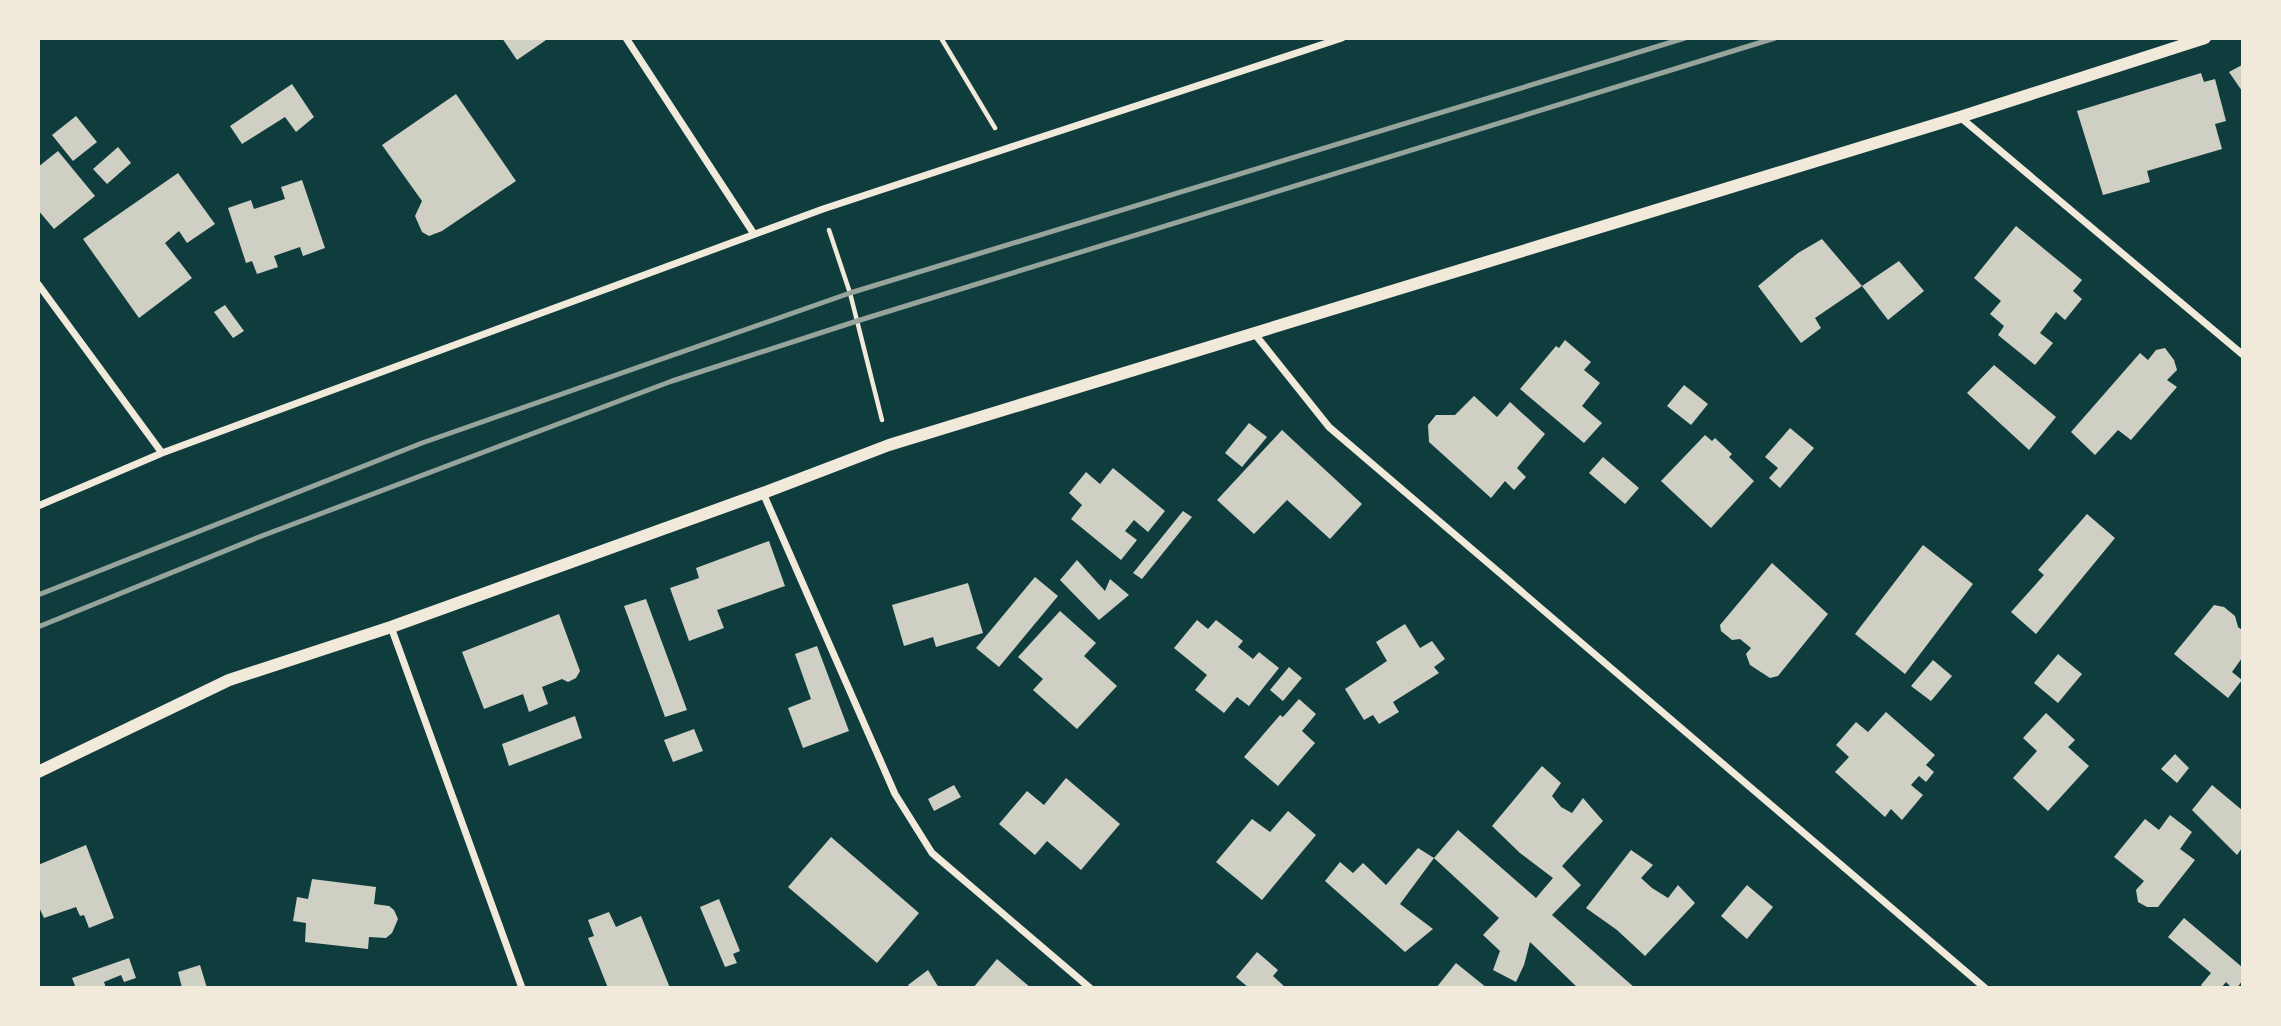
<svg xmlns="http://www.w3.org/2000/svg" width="2281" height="1026" viewBox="0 0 2281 1026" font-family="'PT Sans',sans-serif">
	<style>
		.building { fill: #cfcfc3 }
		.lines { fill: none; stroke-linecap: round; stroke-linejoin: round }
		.path { stroke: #f1e9da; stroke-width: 4.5 }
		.minor { stroke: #f1e9da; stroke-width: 7 }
		.tertiary { stroke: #f1e9da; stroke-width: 12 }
		.rail { stroke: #97a49c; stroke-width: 5 }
	</style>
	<rect width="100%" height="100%" fill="#0f3d3e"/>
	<!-- building -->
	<path class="building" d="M502,38h47l-32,22z
		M2242,65v26l-13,-19z
		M2201,73l3,9 11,-3 11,42 -11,3 7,25 -75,22 3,11 -47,13 -26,-84z
		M292,84l22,33 -18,15 -11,-15 -43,27 -12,-18z
		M456,94l60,87 -74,50 -13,5 -7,-4 -7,-16 7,-15 -40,-56z
		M76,116l21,26 -24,19 -21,-26z
		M118,147l13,16 -24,21 -14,-15z
		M58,151l37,45 -41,33 -16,-19v-43z
		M178,173l37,51 -28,19 -8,-12 -14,12 27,35 -53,40 -56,-79z
		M302,180l23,68 -22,8 -3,-9 -26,9 4,11 -21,7 -5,-13 -6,2 -18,-55 23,-8 3,9 31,-10 -4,-12z
		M2016,226l66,54 -9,11 9,8 -17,21 -9,-8 -16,21 13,10 -18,22 -37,-30 6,-9 -14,-12 11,-13 -27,-23z
		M1822,239l40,47 37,-25 25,30 -36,29 -26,-34 -47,32 6,10 -20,15 -43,-57 40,-33z
		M225,305l19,26 -11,7 -19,-26z
		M1565,340l26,22 -7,8 16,13 -18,23 20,17 -18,20 -64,-54 36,-43 3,2z
		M2165,348l9,12 3,10 -10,10 10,7 -46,53 -13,-10 -23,25 -24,-23 69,-79 8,7 8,-10z
		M1994,365l62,52 -27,33 -62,-57z
		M1684,385l24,19 -17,21 -24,-19z
		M1474,396l23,21 13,-15 35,32 -28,34 9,9 -12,13 -9,-9 -14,17 -62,-56 -1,-17 8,-10h19z
		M1249,423l18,14 -25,30 -17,-14z
		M1790,428l24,20 -34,40 -11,-10 9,-10 -13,-11z
		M1282,430l80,74 -32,35 -43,-39 -33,34 -37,-34z
		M1705,435l7,6 3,-3 17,16 -3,3 25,24 -43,47 -50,-47z
		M1603,457l36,31 -14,16 -36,-31z
		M1113,468l52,43 -17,21 -14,-12 -9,11 12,9 -16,20 -50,-41 11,-14 -13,-12 17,-21 14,12z
		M1183,511l9,6 -50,62 -9,-6z
		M2087,514l28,24 -79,96 -25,-22 33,-37 -6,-5z
		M769,541l16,45 -68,24 7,18 -35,13 -19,-53 29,-10 -3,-10z
		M1923,545l50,39 -68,90 -50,-40z
		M1077,560l28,31 5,-12 19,16 -30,25 -39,-40z
		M1772,563l56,51 -50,62 -8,2 -20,-13 -4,-11 5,-6 -11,-9 -8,1 -11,-9 -1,-6z
		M1035,577l23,19 -59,71 -23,-19z
		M968,583l15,50 -47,14 -3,-10 -29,9 -12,-41z
		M646,599l41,111 -22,7 -41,-111z
		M2214,605l10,2 11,9 3,11 4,3v28l-10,14 10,8 -14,18 -54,-44z
		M1060,611l36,32 -12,13 33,30 -40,43 -44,-39 10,-11 -25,-22z
		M559,614l21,57 -4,7 -8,4 -6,-3 -20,8 6,17 -19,8 -6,-18 -39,15 -22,-57z
		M1197,620l11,9 8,-9 27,21 -5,6 15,12 6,-7 20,16 -30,38 -12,-9 -13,16 -29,-23 12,-15 -33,-27z
		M1405,624l15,24 12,-7 13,18 -11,8 5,6 -46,29 6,10 -20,12 -6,-9 -9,5 -19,-31 42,-28 -11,-19z
		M817,646l32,85 -46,17 -15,-40 23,-9 -16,-45z
		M2058,654l24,20 -24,29 -24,-20z
		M1933,660l19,16 -21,25 -20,-15z
		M1289,667l13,11 -19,23 -13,-11z
		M1299,699l17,15 -14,17 13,12 -37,43 -34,-29 36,-42 3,2z
		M1886,712l49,43 -9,10 8,7 -8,10 -7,-6 -8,9 12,10 -21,25 -11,-11 -6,8 -50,-45 14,-15 -13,-12 20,-23 12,10z
		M2046,713l29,27 -7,7 21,19 -41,45 -35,-33 24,-27 -14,-13z
		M575,716l7,22 -73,28 -7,-22z
		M694,729l9,22 -30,11 -9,-22z
		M2175,754l14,14 -12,15 -16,-14z
		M1542,766l19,17 -9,13 9,11 11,6 11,-15 20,23 -41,45 19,19 -29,30 83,73h-57l-48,-46 -6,23 -8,17 -23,-12 7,-19 -17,-16 16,-17 -65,-60 24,-28 78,68 17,-20 -33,-25 -28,-27z
		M1066,778l54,46 -39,46 -34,-29 -12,14 -36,-31 28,-33 17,14z
		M954,785l7,12 -27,14 -6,-12z
		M2212,785l30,25v38l-5,7 -45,-45z
		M1288,811l28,24 -54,65 -46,-38 36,-43 18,13z
		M2170,815l22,17 -12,17 15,11 -37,47h-11l-9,-5 -2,-12 8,-9 -30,-24 31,-38 14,11z
		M831,837l88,76 -42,50 -89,-76z
		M86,845l28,73 -25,10 -5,-13 -4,1 -4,-9 -32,11 -6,-13v-40z
		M1418,848l16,10 -34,46 33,25 -28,23 -80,-71 15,-19 13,11 10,-10 23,22z
		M1631,850l22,15 -12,13 11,10 16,10 10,-13 17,18 -50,53 -28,-26 -31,-22z
		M312,879l64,8 -2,17 15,2 5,4 4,9 -6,14 -6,5 -17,-1 -1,12 -63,-7 1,-19 -13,-2 4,-24 11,2z
		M1747,885l26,22 -26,32 -26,-23z
		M719,899l21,52 -7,3 4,9 -12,4 -25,-60z
		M609,912l7,15 25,-11 29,72h-62l-20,-50 6,-2 -6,-16z
		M2184,918l58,49v14l-5,7h-5l-6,-6 -5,6h-17l-3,-3 10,-12 -43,-36z
		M1257,952l21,18 -5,6 13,12h-37l-13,-11z
		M129,958l7,20 -12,4 -3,-7 -17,7 2,6h-30l-4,-10z
		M997,959l34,29h-58z
		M1456,963l31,25h-51z
		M200,965l7,23h-25l-4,-16z
		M928,970l11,18h-29l-2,-3z"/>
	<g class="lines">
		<!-- path -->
		<path class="path" d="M941,38l54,90
			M829,230l21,63 32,127"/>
		<!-- minor -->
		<path class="minor" d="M626,38l128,196
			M1960,117l282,237
			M38,284l124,169
			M1254,333l75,94 656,561
			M763,493l132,301 37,59 158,135
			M38,506l124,-53 661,-244 519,-171
			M391,627l131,361"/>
		<!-- tertiary -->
		<path class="tertiary" d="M38,772l191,-92 162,-53 372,-134 126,-48 1071,-328 245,-79"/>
		<!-- rail -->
		<path class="rail" d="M38,595l384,-152 428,-150 835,-255
			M38,627l221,-90 413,-156 185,-60 918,-283"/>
	</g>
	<!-- border -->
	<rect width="2281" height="1026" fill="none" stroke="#f1e9da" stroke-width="80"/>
</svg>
